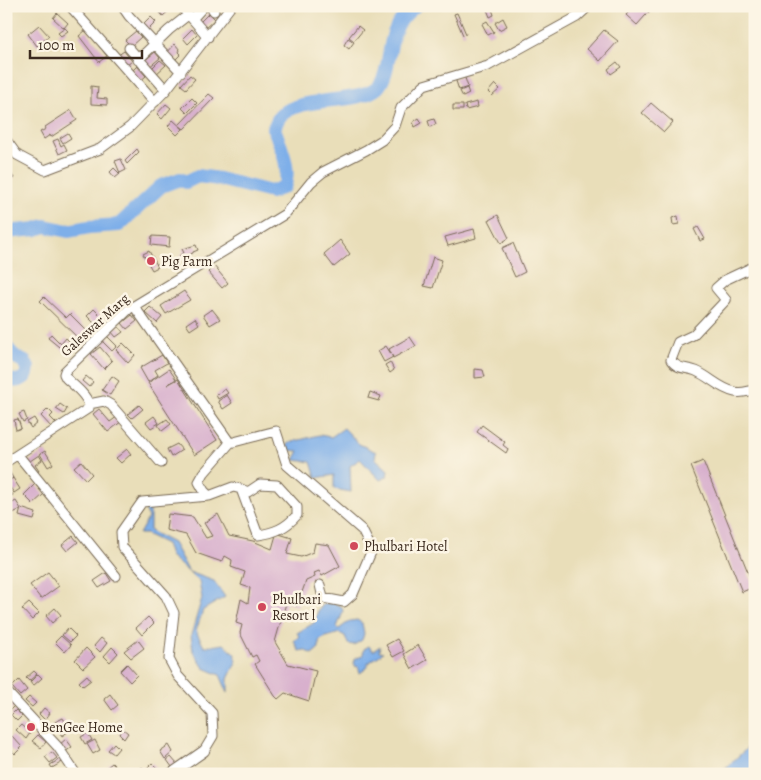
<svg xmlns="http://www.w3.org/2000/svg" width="761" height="780" viewBox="0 0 761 780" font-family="Alegreya,serif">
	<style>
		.water { fill: #7eafe9; stroke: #5c6c84 }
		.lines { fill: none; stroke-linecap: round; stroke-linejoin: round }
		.river { stroke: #7eafe9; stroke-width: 14 }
		.building { fill: #d8b0cd }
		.minor-casing { stroke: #786954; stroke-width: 11 }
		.major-casing { stroke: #786954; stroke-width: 12 }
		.minor { stroke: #fff; stroke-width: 9 }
		.major { stroke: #fff; stroke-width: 10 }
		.poi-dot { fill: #d1495b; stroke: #fcf5e5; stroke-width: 2 }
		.labels { text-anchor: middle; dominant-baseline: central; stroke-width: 5; stroke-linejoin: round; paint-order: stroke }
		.poi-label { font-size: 14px; fill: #3b2a1e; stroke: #fcf5e5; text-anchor: start }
		.street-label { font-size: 14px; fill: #3b2a1e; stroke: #fcf5e5 }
	</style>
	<rect width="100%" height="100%" fill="#fcf5e5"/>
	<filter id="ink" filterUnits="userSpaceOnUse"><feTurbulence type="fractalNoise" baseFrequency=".02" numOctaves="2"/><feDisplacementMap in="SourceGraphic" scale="10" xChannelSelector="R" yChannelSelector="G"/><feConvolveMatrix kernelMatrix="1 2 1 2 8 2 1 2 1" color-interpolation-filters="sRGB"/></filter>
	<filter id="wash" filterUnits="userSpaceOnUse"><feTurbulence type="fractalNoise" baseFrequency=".0096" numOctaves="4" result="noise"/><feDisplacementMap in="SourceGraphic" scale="20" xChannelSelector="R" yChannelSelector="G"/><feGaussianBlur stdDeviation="1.12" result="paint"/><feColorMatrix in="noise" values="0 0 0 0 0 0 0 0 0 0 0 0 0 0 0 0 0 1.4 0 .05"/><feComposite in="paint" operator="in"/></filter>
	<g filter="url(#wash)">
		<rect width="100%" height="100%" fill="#e9deb9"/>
		<!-- water -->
		<path class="water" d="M344,428l15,16 17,8 -1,6 13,12 -1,7 -7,3 -20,-21 -10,7 1,26 -17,-3v-14l-18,3 -5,-16 -17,-2 5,-9 -13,-1 2,-7 31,-8 12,2z
			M150,504v27l23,12 16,29 25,9 11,16 -22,13 -7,21 8,16 20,-3 10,9 3,7 -9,19v14l-8,-18 -16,-7 -11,-17 -2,-16 11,-37 -3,-17 -29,-25 -4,-12 -20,-10h-7l9,-16 -4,-13z
			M332,602l10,5 1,5 -6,15 2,2 11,-8 7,-1 5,3 2,11 -2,6 -8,5 -6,-1 -3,-8 -6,-3c-7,3 -14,3 -20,8v7l-7,6 -8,-4 -5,1 -5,-10 5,-5 -2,-3 17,-10 4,-12 5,-6z
			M369,646l4,5 7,-5 -1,5 4,1 -3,3 -12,8 -1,5 -7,5 -2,-7 -2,1 -2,-4 2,-6 2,1 5,-3 1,-6z
			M755,741v33h-36z"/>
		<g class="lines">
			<!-- river -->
			<path class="river" d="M6,232l30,-3 9,-3 23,5 21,-4 30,-2 42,-39 19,-7 6,3 12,-6 21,3 52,13 13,-5c8,-19 -4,-41 -10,-59 2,-4 4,-10 7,-13 22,-20 76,-10 96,-27 12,-11 11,-39 17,-55 4,-10 12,-20 21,-27
				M6,347l9,10 10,5 3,6c-1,13 -11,14 -22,12"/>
		</g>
		<g id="blocks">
			<!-- building -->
			<path class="building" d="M162,6h12l-11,10 -5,-6z
				M489,6h2l3,9 -4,2 -4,-10z
				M634,6h20l-17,19 -11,-10z
				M57,13l11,10 -4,5 -11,-10z
				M209,13l6,6 -11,10 -5,-6z
				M457,13l9,21 -3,1 -9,-21z
				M151,17l5,5 -9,9 -5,-5z
				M503,18l4,8 -8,4 -4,-7z
				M487,21l7,11 -6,3 -6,-11z
				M39,25l10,11 -12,10 -9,-12z
				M358,26l5,4 -9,11 -5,-4z
				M65,28l3,3 -7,5 -3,-3z
				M192,29l5,6 -9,9 -5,-6z
				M86,30l21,26 -8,6 -20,-26z
				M604,30l14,11 -18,20 -13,-12z
				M136,31l5,6 -10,9 -6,-6z
				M348,38l6,4 -5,7 -5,-4z
				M175,44l5,6 -1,2 2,2 -6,6 -9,-6z
				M124,51l8,10 -6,5 -9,-10z
				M155,52l5,6 -12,10 -5,-6z
				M160,60l6,5 -11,10 -5,-5z
				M617,62l4,5 -10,7 -3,-5z
				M137,66l9,10 -7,6 -8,-10z
				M190,75l5,4 -9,10 -5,-4z
				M464,75l4,12 -9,3 -4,-12z
				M495,84l5,5 -8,7 -4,-4z
				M91,86l7,1 -1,11 10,1v6l-16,-1z
				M467,88l2,6 -6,3 -3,-6z
				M209,94l5,4 -30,31 -5,-4z
				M192,98l5,5 -10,10 -5,-5z
				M477,102l1,5 -12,3 -1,-5z
				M651,103l22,19 -9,10 -22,-19z
				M166,104l5,4 -9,11 -5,-5z
				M453,105h10v5h-10z
				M71,110l6,10 -26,17 -1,-2 -6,4 -4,-7 6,-3 -1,-2z
				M419,118l3,5 -7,4 -2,-5z
				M434,119l2,5 -6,3 -2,-6z
				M173,120l10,9 -6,6 -9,-9z
				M68,133l3,5 -8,5 -3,-5z
				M58,139l3,7 3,-2 3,6 -8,4 -6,-13z
				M137,149l2,3 -12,12 -2,-3z
				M121,159l5,11 -6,3 -5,-12z
				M114,168l6,6 -5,4 -5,-6z
				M10,172l4,6 -8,5v-9z
				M498,215l11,23 -8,5 -12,-23z
				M678,216l1,8 -6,1 -1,-7z
				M698,227l7,12 -5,2 -6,-12z
				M474,229l2,9 -28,8 -3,-9z
				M152,236l18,1 -1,10 -18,-2z
				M340,240l10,14 -16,13 -10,-13z
				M513,243l12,29 -10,5 -13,-29z
				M196,245l2,5 -5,2v1l-12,5 -1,-3 4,-2 -2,-4z
				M149,251l9,16 -6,3 -9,-16z
				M433,257l9,3 -9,28 -9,-2z
				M214,266l14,17 -6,5 -14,-16z
				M184,291l6,9 -24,14 -5,-8z
				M44,297l22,21 4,-4 20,20 -8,8 -42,-41z
				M150,307l12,10 -5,6 -12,-11z
				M94,309l9,9 -7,7 -9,-9z
				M212,309l8,10 -10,6 -7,-10z
				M132,315l5,6 -10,8 -5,-6z
				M195,318l4,6 -9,6 -4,-6z
				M118,326l5,6 -7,5 -5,-6z
				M51,334l10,10 5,-6 10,10 -7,7 -21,-17z
				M106,335l11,11 -5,5 -11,-11z
				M410,337l6,9 -23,12 -4,-9z
				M123,343l12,12 -7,8 -12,-13z
				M386,346l7,11 -9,5 -6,-11z
				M100,347l12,14 -8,8 -13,-15z
				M162,355l5,8 -12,7 3,5 -10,7 -8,-14z
				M390,362l4,8 -4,3 -5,-8z
				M169,369l7,10 -9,6 11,-6 39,61 -23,15 -46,-72z
				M475,369l8,1 2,7 -10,1z
				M86,376l7,6 -4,5 -7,-6z
				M112,376l7,5 -9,14 -8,-5z
				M225,389l3,4 -10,6 -2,-4z
				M370,392l11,4 -2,5 -11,-3z
				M227,395l5,8 -9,6 -5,-8z
				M60,404l7,5 -3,5 -8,-5z
				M139,405l4,4 -11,9 -4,-4z
				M48,409l5,5 -3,3 6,6 -4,5 -11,-12z
				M99,409l11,13 8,-6 4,5 -14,11 -15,-18z
				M24,412l3,8 -4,2 -4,-8z
				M154,416l5,7 -8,5 -5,-6z
				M34,418l3,5 -6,5 -4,-6z
				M18,419l3,9 -5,2 -2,-10z
				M167,419l4,5 -9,7 -4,-6z
				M482,425l23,17 -2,3 5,4 -2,4 -29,-21z
				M177,444l5,6 -11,7 -4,-8z
				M127,449l4,5 -10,9 -5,-5z
				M45,451l8,13 -5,3 -8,-13z
				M39,455l3,5 -7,5 4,6 -4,3 -8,-11z
				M81,461l11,13 -6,6 -12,-13z
				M703,461l51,126 -12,5 -51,-126z
				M9,471l4,7 -6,3 -1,-9z
				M13,478l7,11 -6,4 -7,-10z
				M6,483l7,12 -7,4z
				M35,484l9,10 -11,10 -9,-9z
				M16,501l5,8 -8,4 -4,-8z
				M21,508l15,5 -2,7 -15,-4z
				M168,514l25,3 13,21 6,-2 -8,-13 14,-9 11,22 24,5 19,8 4,-14 3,-1 13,4 -5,16 14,3 12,-5 2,-9 14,2 11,21 -18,10 -3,-5 -5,2 1,4 -9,4 -9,25 -11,-3 -11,39 13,22 28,7 -7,30 -24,-8 -7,6 -3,-3 -20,-32 4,-3 -3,-6 -4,2 -12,-24 2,-8 -6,-2 5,-24 7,4 2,-15 -9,-3 4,-13 -14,-5 1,-7 -7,-4 -3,6 -26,-9 -10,-18 -20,-5z
				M73,536l5,6 -11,9 -5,-6z
				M48,572l11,14 -18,13 -11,-14z
				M106,573l5,8 -12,7 -5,-7z
				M29,603l10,10 -7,7 -10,-11z
				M55,608l6,7 -9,8 -6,-7z
				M148,617l6,6 -12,12 -6,-7z
				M68,628l8,8 -6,6 -8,-7z
				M61,636l10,9 -6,7 -10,-10z
				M101,638l6,5 -7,9 -6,-6z
				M397,639l7,12 -11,6 -7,-12z
				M138,640l6,8 -13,10 -7,-7z
				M418,645l9,15 -15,9 -8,-15z
				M112,647l6,6 -8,9 -6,-6z
				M86,648l9,9 -12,11 -8,-8z
				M127,664l10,11 -7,7 -10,-11z
				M34,671l3,3 -8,7 -3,-3z
				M38,674l4,4 -9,8 -3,-4z
				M87,675l4,5 -8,6 -4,-4z
				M19,680l8,10 -7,6 -8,-9z
				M110,694l8,11 -6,5 -8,-11z
				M6,696l9,9 -7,7 -2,-2z
				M29,697l7,6 -4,4 -7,-6z
				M44,708l6,5 -5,7 -6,-6z
				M16,710l6,6 -5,5 -6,-6z
				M63,718l4,7 -10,6 -4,-8z
				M32,722l5,5 -6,6 -5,-6z
				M21,725l9,8 -4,6 -10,-9z
				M69,725l3,4 -10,7 -3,-5z
				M123,729l5,4 -4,6 -5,-5z
				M88,733l4,7 -7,4 -4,-7z
				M38,735l8,7 -5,6 -9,-7z
				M12,736l10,11 -7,7 -9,-9v-4z
				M66,739l6,8 -7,5 -6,-7z
				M95,740l5,10 -7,4 -6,-10z
				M114,743l5,5 -5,6 -6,-4z
				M169,745l4,7 -8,7 -5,-8z
				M52,752l5,6 -7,5 -5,-6z
				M171,757l6,7 -5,3 -5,-7z
				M62,758l2,3 -12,7 -2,-3z
				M112,763l10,11h-11l-5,-6z
				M152,763l7,7 -3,4h-17l-2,-2 5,-5 3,3z"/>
		</g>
	</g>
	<g filter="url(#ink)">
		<use href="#blocks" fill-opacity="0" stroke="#786954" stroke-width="1"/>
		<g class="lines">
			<defs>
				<path id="minor" d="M70,6l85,96
					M122,6l7,10 52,56
					M181,6l27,31
					M210,6l4,5
					M129,48l37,42
					M138,60l31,-30 19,-15 6,2 10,-11
					M6,140l11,15 28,15 55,-21 30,-22 36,-37 65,-84
					M755,266l-30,14 -9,8 10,12 -33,35 -15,7 -7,18c7,10 15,7 25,11 14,6 24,18 39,21 6,2 13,-1 20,-2
					M134,306l96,137
					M89,404l15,-3 7,4 50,58
					M18,455l98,121
					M6,462l83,-54c1,-11 -16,-23 -23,-30l-2,-4 1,-3 64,-62 156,-95 26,-32 12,-10 43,-22 16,-10 13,-14 6,-18 23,-23 64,-19 89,-49 12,-11
					M209,496l-5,-5 -5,-9 5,-9 26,-30 46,-12 11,34 75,65 10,20 -19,44 -9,8 -21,-4 -3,-13
					M6,691l52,56 18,27
					M204,751l9,-15 -1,-23 -34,-37 -9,-17 5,-46 -8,-17 -44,-49 -1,-15 21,-30 67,-6 24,-9 8,2 17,46c16,-2 28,-7 39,-20v-8l-20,-22 -17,-1 -12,8 -7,-3"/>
				<path id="major" d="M171,774l33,-23"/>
			</defs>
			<!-- minor casing -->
			<use href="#minor" class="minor-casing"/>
			<!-- major casing -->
			<use href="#major" class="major-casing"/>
			<!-- minor -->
			<use href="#minor" class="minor"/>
			<!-- major -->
			<use href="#major" class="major"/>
		</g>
	</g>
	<!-- markers -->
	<g class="poi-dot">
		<circle cx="151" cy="261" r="5"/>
		<circle cx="354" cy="546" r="5"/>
		<circle cx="262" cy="607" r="5"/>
		<circle cx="31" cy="727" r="5"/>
	</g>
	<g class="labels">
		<!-- poi labels -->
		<g class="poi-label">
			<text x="161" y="261">Pig Farm</text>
			<text x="364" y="546">Phulbari Hotel</text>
			<text x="272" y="599">Phulbari<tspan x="272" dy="16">Resort l</tspan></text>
			<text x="41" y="727">BenGee Home</text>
		</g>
		<!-- street labels -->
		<g class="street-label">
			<text transform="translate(95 325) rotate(-42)">Galeswar Marg</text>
		</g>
	</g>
	<!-- margin -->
	<rect width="761" height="780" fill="none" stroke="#fcf5e5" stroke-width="25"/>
	<!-- scale -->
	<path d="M30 50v8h112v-8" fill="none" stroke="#3b2a1e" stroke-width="2.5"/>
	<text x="38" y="50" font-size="15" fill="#3b2a1e" stroke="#fcf5e5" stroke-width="4" paint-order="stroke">100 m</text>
</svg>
